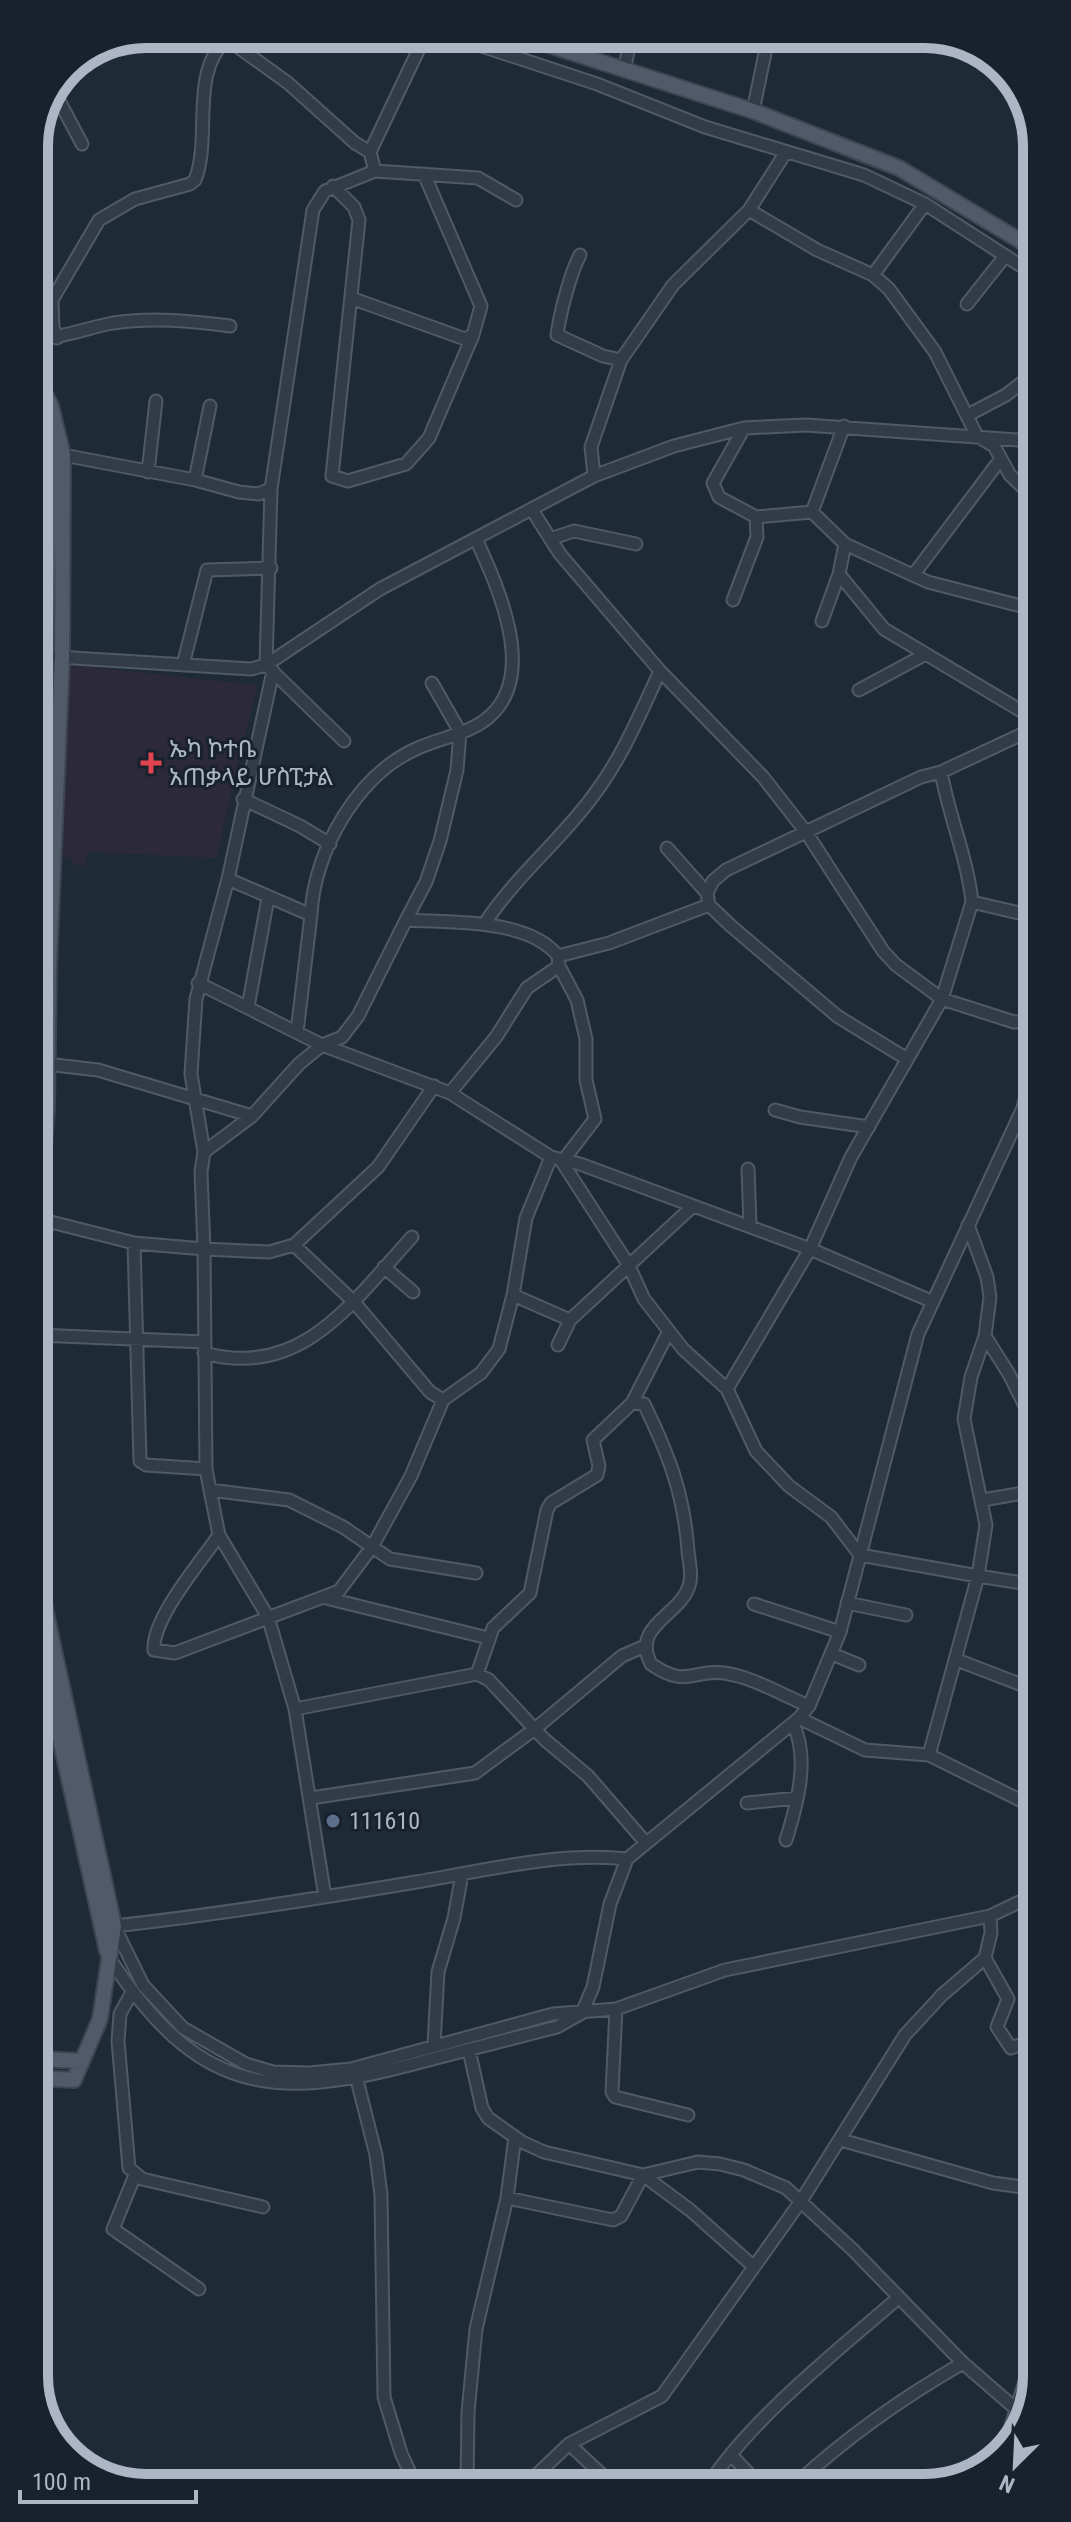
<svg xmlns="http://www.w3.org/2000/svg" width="1071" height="2522" viewBox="0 0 1071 2522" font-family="'Roboto Condensed','Noto Sans Ethiopic',sans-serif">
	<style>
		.medical { fill: #2c2a38 }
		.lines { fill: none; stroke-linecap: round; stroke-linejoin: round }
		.minor-casing { stroke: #505966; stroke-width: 15 }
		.major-casing { stroke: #3c4551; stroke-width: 18 }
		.minor { stroke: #323b47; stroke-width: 11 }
		.major { stroke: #505a68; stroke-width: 14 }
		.health-dot { fill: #e0444e; stroke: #18212c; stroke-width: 3 }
		.service-dot { fill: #5c6f8a; stroke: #18212c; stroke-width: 3 }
		.labels { text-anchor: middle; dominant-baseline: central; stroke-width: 6; stroke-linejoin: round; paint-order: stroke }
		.poi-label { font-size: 24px; fill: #acb6c5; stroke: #18212c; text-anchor: start }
		.rim { fill: none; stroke: #acb6c5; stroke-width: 10 }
	</style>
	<rect width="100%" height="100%" fill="#1f2a37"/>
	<!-- medical -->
	<path class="medical" d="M82,666l175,19 -41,173 -127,-6 -5,14 -11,-2 -1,-5 -9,-3 3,-189z"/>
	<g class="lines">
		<defs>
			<path id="minor" d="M445,34l152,50 108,43 159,48 61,29 107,69
				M624,71l5,-24 -3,-13
				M55,93l27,51
				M753,111l16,-77
				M375,171l103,7 38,22
				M333,186l21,21 5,13 -27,256 16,5 58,-17 23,-26 44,-103
				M749,210l37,-58
				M580,255c-10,19 -20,58 -23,80l46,21 18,4
				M873,275l52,-71
				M351,298l114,41 8,-4 8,-29 -57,-132
				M967,304l38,-48
				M57,338l-4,-11 -1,-27 47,-80 36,-21 55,-15 5,-4c17,-42 -6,-108 32,-141l61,44 67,60 15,9
				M35,339c28,-1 51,-11 78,-16 39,-6 79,-2 117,3
				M968,415l38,-20 26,-20
				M844,426l-32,86 33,32 83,38 104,27
				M744,428l-31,55 6,14 37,20 56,-5
				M63,455l132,25 44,12 19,2 13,-5 42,-279 12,-19 50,-20 -5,-19 56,-118
				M148,472l8,-71
				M594,476l-3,-29 30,-87 52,-75 76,-75 68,40 56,25 16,14 46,63 42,84 17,10 16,29 22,21
				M195,480l15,-74
				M271,489l-5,176 78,76
				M532,510l28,44 100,117 103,106 43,55 77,119 13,14 46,34 30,-97
				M550,539l24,-8 62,13
				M845,544l-6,30 45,55 149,89
				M914,574l86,-114
				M733,600l24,-63 -1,-20
				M822,621l17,-47
				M57,657l194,12 15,-4 114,-76 214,-113 80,-30 70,-18 62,-3 226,16
				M183,665l24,-95 64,-2
				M859,690l65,-35
				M941,772l92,-43
				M243,799l57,27 30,18
				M667,848l40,45
				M228,879l45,-208
				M1033,903v41
				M406,920l20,-38 14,-41 17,-71 3,-38 -28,-49
				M485,923c31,-47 75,-82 108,-127 29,-38 47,-82 67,-125
				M558,956l1,10 18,34 9,39v41l9,39 -33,43 66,102 16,35 39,50 44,40 29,62 33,35 42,31 29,38 118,21 -49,179 107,53
				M198,983l124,62 128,48 101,64 29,7 230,85 41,-92 91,-158 72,23h20
				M248,1007l20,-109
				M297,1032l14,-117
				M907,1059l-70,-43 -106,-90 -22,-21 -2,-12 6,-12 13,-11 195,-93 20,-5c8,44 26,85 31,130l60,14
				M46,1064l52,6 154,46 47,-52 23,-19 20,-8 16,-21 48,-96c44,3 122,-2 152,36l51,-13 100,-38
				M434,1086l-56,81 -84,78 60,57 76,90 13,8
				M450,1093l46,-56 31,-49 32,-22
				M1023,1108l11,21
				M775,1110l25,7 69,10
				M204,1152l48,-36
				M748,1169l2,56
				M39,1219l95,24 70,6 -3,-77 3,-20 -13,-78 5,-75 32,-120 83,36c3,-65 47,-141 107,-167 22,-10 54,-15 72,-32 48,-43 7,-131 -14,-177
				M968,1225l19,52 3,20 -5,39 24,38 26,52
				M134,1243l6,218 6,4 60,4
				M294,1245l-25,7 -65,-3 2,220 4,21 9,45 49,82 27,92 30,188
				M384,1267l29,25
				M513,1295l57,25 -12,25
				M570,1320l123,-114
				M37,1335l167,7
				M985,1336l-14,41 -7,42 22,106 -8,51 57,9
				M204,1353c98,27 149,-52 208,-116
				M727,1389l83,-140 121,52
				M632,1403l36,-70
				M210,1490l79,10 54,27 47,32 86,14
				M983,1500l52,-9
				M219,1535c-19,28 -67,83 -65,115l21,3 164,-62 33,-44 39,-71 32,-76 38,-27 18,-24 14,-54 13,-77 25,-61
				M326,1598l162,40
				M847,1603l59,12
				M754,1604l86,28
				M832,1654l27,11
				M957,1660l78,30
				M295,1709l182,-35
				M799,1718l66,32 64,5
				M311,1798l164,-25 61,-45 86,-72 23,-10
				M747,1803l50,-5
				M786,1840c11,-35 24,-82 7,-116
				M646,1843l-58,-67 -44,-37 -55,-59 -12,-6 16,-46 37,-35 17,-83 4,-7 46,-28 2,-9 -6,-26 39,-37 12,1c25,51 40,90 44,147 1,10 4,22 2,31 -6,33 -60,42 -39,82 36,25 41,5 73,9 29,4 58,22 85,33
				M627,1859c-65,-8 -145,12 -211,23 -101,17 -200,33 -302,44l29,59 40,43 63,36 27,8 36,1 42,-4 202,-55 63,-5 109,-39 265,-54 46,-22
				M990,1916l1,17 -6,25 23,41 -11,28 14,21 25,-9
				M108,1956c89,137 162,147 313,106 45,-12 90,-23 136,-35l25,-14 11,-26 17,-83 17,-45 172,-141 10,-12 31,-74 78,-298 105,-226 11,-44
				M132,1992l-12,22 -2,27 11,127 13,11 121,28
				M616,2009l-4,83 3,5 73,18
				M434,2045l4,-73 16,-54 8,-44
				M469,2050l13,58 6,10 34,24 22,10 99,23 55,-13 22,2 24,6 42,18 67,62 110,113 61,53
				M357,2080l19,75 5,40 3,202 17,56 15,33
				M515,2137l-8,61 106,22 8,-4 22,-41 47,35 63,56
				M841,2140l152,43 44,6
				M135,2175l-22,54 86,60
				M569,2444l44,41
				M1003,2452l34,-109
				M731,2455l28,29
				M797,2483c51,-47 105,-85 166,-120
				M709,2484c42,-65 129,-134 188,-185
				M526,2485l43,-41 93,-48 139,-195 104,-166 37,-40 43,-37
				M467,2486l1,-74 8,-83 31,-131"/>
			<path id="major" d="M514,34l239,77 146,57 133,80
				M35,374l16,32 12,49 -1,202 -13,307 -2,144 -10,127
				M35,405l16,53 -15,529
				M38,1576l76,350 -14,93 -26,61 -35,-2
				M38,1639l69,312
				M39,2059l43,2"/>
		</defs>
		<!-- minor casing -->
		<use href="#minor" class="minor-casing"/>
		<!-- major casing -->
		<use href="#major" class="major-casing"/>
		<!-- minor -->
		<use href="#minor" class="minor"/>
		<!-- major -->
		<use href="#major" class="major"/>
	</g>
	<!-- markers -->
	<path class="health-dot" d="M147 751h8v8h8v8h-8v8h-8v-8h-8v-8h8z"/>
	<circle class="service-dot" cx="333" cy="1821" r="8"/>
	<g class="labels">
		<!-- poi labels -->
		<g class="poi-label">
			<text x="169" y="749">ኤካ ኮተቤ<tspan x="169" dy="28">አጠቃላይ ሆስፒታል</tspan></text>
			<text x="349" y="1821">111610</text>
		</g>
	</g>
	<!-- crop -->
	<path d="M0 0H1071V2522H0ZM146 48H925A98 98 0 0 1 1023 146V2376A98 98 0 0 1 925 2474H146A98 98 0 0 1 48 2376V146A98 98 0 0 1 146 48Z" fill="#18212c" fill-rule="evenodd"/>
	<path class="rim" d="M146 48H925A98 98 0 0 1 1023 146V2376A98 98 0 0 1 925 2474H146A98 98 0 0 1 48 2376V146A98 98 0 0 1 146 48Z"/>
	<!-- north arrow -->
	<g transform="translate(1015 2466) rotate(204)" stroke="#18212c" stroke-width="6" paint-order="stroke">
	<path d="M0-6L14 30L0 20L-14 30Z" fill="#acb6c5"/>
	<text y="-12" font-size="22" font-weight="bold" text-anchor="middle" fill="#acb6c5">N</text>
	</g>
	<!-- scale -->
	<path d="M20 2490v12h176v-12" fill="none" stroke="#acb6c5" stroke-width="4"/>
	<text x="32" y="2490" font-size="24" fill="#acb6c5" stroke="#18212c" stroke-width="6" paint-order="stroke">100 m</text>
</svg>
